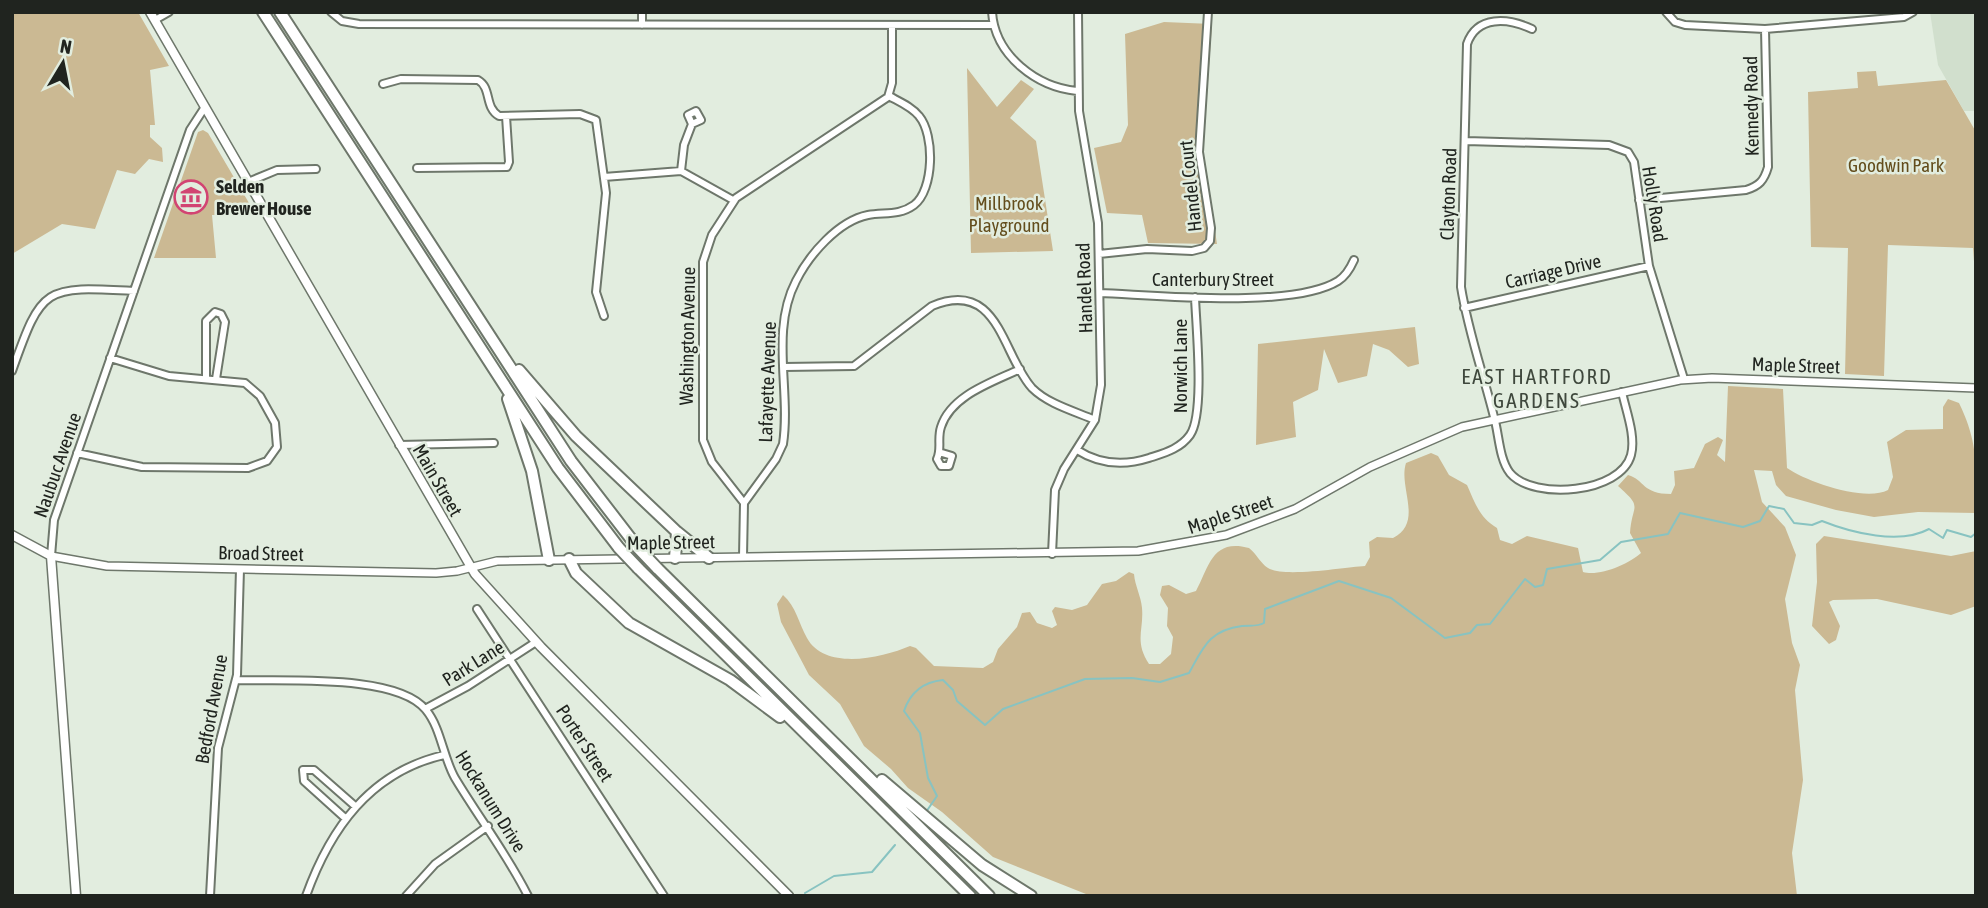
<svg xmlns="http://www.w3.org/2000/svg" width="1988" height="908" viewBox="0 0 1988 908" font-family="'Asap Condensed',sans-serif">
	<style>
		.built { fill: #d1dfcd }
		.green { fill: #cbb993 }
		.lines { fill: none; stroke-linecap: round; stroke-linejoin: round }
		.stream { stroke: #88c3c1; stroke-width: 2 }
		.minor-casing { stroke: #6e776b; stroke-width: 10 }
		.tertiary-casing { stroke: #6e776b; stroke-width: 10 }
		.secondary-casing { stroke: #6e776b; stroke-width: 11 }
		.motorway-casing { stroke: #6e776b; stroke-width: 14 }
		.minor { stroke: #fff; stroke-width: 6 }
		.tertiary { stroke: #fff; stroke-width: 7 }
		.secondary { stroke: #fff; stroke-width: 8 }
		.motorway { stroke: #fff; stroke-width: 10 }
		.motorway-bridge-casing { stroke: #6e776b; stroke-width: 14; stroke-linecap: butt }
		.motorway-bridge { stroke: #fff; stroke-width: 10 }
		.labels { text-anchor: middle; dominant-baseline: central; stroke-width: 5; stroke-linejoin: round; paint-order: stroke }
		.street-label { font-size: 19px; fill: #20241f; stroke: #e2eddf }
		.park-label { font-size: 19px; fill: #634d1c; stroke: #e2eddf }
		.poi-label { font-size: 19px; font-weight: bold; fill: #20241f; stroke: #e2eddf; text-anchor: start }
		.neighbourhood-label { font-size: 21px; letter-spacing: 2px; fill: #3f483d; stroke: #e2eddf }
	</style>
	<rect width="100%" height="100%" fill="#e2eddf"/>
	<!-- built -->
	<path class="built" d="M1930,12h46v99h-12l-26,-46z"/>
	<!-- green -->
	<path class="green" d="M12,12h126l31,54 -19,4 5,55h-5v12l12,11 1,14 -14,-3 -14,15 -18,-4 -22,59 -33,-5 -50,30z
		M1164,22l48,2 -9,129 14,91 -69,-1 -6,-28 -35,-2 -13,-65 27,-6 7,-17 -3,-91z
		M967,68l30,39 24,-27 13,9 -24,29 26,23 17,110 -82,2z
		M1876,71l2,15 68,-6 30,52v157l-3,-41 -85,-3 -4,131 -39,-2 3,-126 -37,-1 -3,-155 50,-4 -1,-16z
		M203,130l5,3 48,82h-44l4,43h-62l44,-126z
		M1415,327l4,37 -11,3 -19,-17 -16,-6 -6,32 -29,7 -14,-34 -6,41 -25,12 3,35 -40,8 2,-101z
		M1728,386l55,3 4,79c20,14 78,34 101,22l5,-13 -6,-35 19,-12 37,-1v-22l5,-8 11,4c20,41 17,65 17,110l-58,-1 -44,5 -38,-7 -50,-14 -10,-11 -4,-14 -18,-1 8,32 23,25 11,28 -11,44 7,44 8,22 -5,25 8,90 -11,73 5,43h-706l-98,-39 -51,-45 -34,-24 -17,-19 -27,-23 -24,-42 -31,-29 -28,-53 -4,-18 6,-9c13,11 16,29 24,43 18,33 75,20 103,8l6,2 18,18 49,2 10,-6 5,-13 19,-22 5,-14 8,-1 7,11 15,5 5,-3 -5,-14 3,-4 17,3 15,-5 15,-21 14,-3 13,-9 5,2c1,12 7,22 8,34 2,22 -8,33 7,56h11l11,-10 2,-17 -6,-11 1,-18 -8,-13 2,-9 7,-1 17,9 10,-3c13,-24 16,-53 53,-43 8,6 11,15 19,20 15,10 78,-1 97,-2l5,-9 -1,-15 8,-5 16,1c31,-16 5,-51 13,-75l25,-10 7,3 11,19 18,10c8,18 12,32 30,43l3,12 12,4 15,-8 51,12 5,24c16,5 46,-8 58,-19l-11,-20c2,-30 14,-24 -12,-47l10,-11c17,5 14,19 43,19l4,-9 -1,-14 20,-3 11,-24 13,-7 5,3 -6,15 8,7z
		M1824,536l127,20 25,-5v55l-25,9 -74,-16 -44,1 -4,2 11,24 -4,14 -7,4 -17,-18 5,-44 -1,-38z"/>
	<g class="lines">
		<!-- stream -->
		<path class="stream" d="M926,812l11,-16 -9,-18 -8,-45 -16,-22c6,-18 19,-29 39,-31l10,10 4,11 28,24 18,-16 82,-30 47,-1 28,4 29,-9c14,-25 20,-43 53,-47 8,-1 15,1 22,-3l1,-14 74,-28 52,17 54,40 25,-5 7,-8 13,-1 35,-45 10,8 8,-2 4,-16 53,-9 21,-18 47,-8 12,-21 63,14 17,-6 9,-15 15,3 10,14 18,2 10,-4c30,12 78,24 107,8l14,9 4,-8 24,7 5,-4
			M805,893l29,-17 38,-4 23,-27"/>
		<defs>
			<path id="minor" d="M331,12l11,9 17,3 635,1
				M992,12c3,44 45,75 85,79
				M1666,12l9,10 10,3 80,4 139,-12 9,-5
				M155,20l14,-8
				M642,25v-13
				M1532,29c-24,-11 -55,-14 -65,15l-6,243c7,44 22,86 33,130 5,17 5,42 16,56 24,28 111,20 121,-18 5,-19 -5,-44 -9,-63
				M383,84l18,-5 77,1c14,8 6,27 21,36l81,-2 16,6 10,73 -10,99 8,24
				M1466,141l143,4 19,7 6,10 15,104 35,113
				M417,168l90,-1 2,-5 -3,-46
				M681,171l3,-26 8,-21 9,-4 -5,-9 -8,4 4,9
				M604,177l77,-6 52,29
				M248,182l29,-12 39,-1
				M1639,200l107,-10c13,-4 18,-9 22,-23l-3,-138
				M1099,254l48,-5 45,2 12,-3 6,-7 1,-13 -12,-76 9,-140
				M1100,293c55,2 193,16 238,-12 8,-5 12,-12 16,-21
				M1464,308l185,-42
				M784,367l70,-1 78,-60c67,-28 70,49 100,82 16,16 42,23 63,32
				M12,371c30,-85 32,-85 122,-80
				M206,379v-58l9,-9 6,2 4,8 -9,57
				M399,445l95,-2
				M1077,450c22,14 47,16 72,8 15,-5 31,-9 41,-23 15,-21 6,-109 5,-138
				M77,453l65,14 106,1 19,-7 10,-14 -2,-24 -15,-27 -15,-13 -76,-7 -59,-18
				M942,453l10,3 -3,10h-8l-4,-7c5,-10 0,-20 4,-32 10,-32 52,-45 79,-58
				M744,503l32,-44 7,-15c8,-53 -13,-113 13,-163 13,-26 42,-60 72,-66 16,-3 31,1 46,-10 20,-15 21,-70 5,-89 -7,-9 -19,-14 -30,-20
				M1052,554l3,-64 9,-21 31,-49 6,-35 -3,-162 -19,-112 -1,-99
				M51,556l3,-36 136,-390 15,-23
				M743,557l1,-54 -32,-41 -9,-22v-178l9,-27 24,-37 152,-101 4,-14v-58
				M477,609l187,287
				M236,680c46,2 161,-7 190,30 15,18 17,47 29,68 24,40 52,76 73,118
				M425,709l43,-23 68,-44
				M345,818l-41,-37 -1,-11h11l41,36
				M210,896l8,-148 19,-73 3,-106
				M306,896c24,-67 64,-124 138,-141
				M406,896l29,-32 53,-38"/>
			<path id="tertiary" d="M51,556l56,10 329,7 21,-2 40,-10 641,-10 88,-16 69,-26 75,-42 92,-40 218,-47 32,-2 264,10"/>
			<path id="secondary" d="M150,12l325,562 66,73 248,249
				M12,535l39,21 25,340"/>
			<path id="motorway" d="M263,12l295,456 61,80
				M280,12l291,449 67,87
				M519,370l57,66 101,96 32,26
				M508,399l24,72 17,89
				M675,558l2,-26
				M569,559l7,14 53,50 101,57 50,37
				M638,568l332,328
				M657,568l332,328
				M882,780l100,85 49,31"/>
		</defs>
		<!-- minor casing -->
		<use href="#minor" class="minor-casing"/>
		<!-- tertiary casing -->
		<use href="#tertiary" class="tertiary-casing"/>
		<!-- secondary casing -->
		<use href="#secondary" class="secondary-casing"/>
		<!-- motorway casing -->
		<use href="#motorway" class="motorway-casing"/>
		<!-- minor -->
		<use href="#minor" class="minor"/>
		<!-- tertiary -->
		<use href="#tertiary" class="tertiary"/>
		<!-- secondary -->
		<use href="#secondary" class="secondary"/>
		<!-- motorway -->
		<use href="#motorway" class="motorway"/>
		<defs>
			<path id="motorway-bridge" d="M619,548l19,20
				M638,548l19,20"/>
		</defs>
		<!-- motorway-bridge casing -->
		<use href="#motorway-bridge" class="motorway-bridge-casing"/>
		<!-- motorway-bridge -->
		<use href="#motorway-bridge" class="motorway-bridge"/>
	</g>
	<!-- icons -->
	<defs>
		<symbol id="museum-ring" viewBox="-11 -11 22 22"><circle r="9.5" fill="#e2eddf" stroke="#d24472" stroke-width="1.5"/><path d="M0-6L6-3V-2H-6V-3ZM-5-1h2V3h-2ZM-1-1h2V3h-2ZM3-1h2V3H3ZM-6 4H6V6H-6Z" fill="#d24472"/></symbol>
	</defs>
	<g fill-rule="evenodd">
		<use href="#museum-ring" x="172" y="178" width="38" height="38"/>
	</g>
	<g class="labels">
		<!-- street labels -->
		<g class="street-label">
			<text transform="translate(1751 106) rotate(-91)">Kennedy Road</text>
			<text transform="translate(1190 186) rotate(-96)">Handel Court</text>
			<text transform="translate(1448 194) rotate(-88)">Clayton Road</text>
			<text transform="translate(1655 204) rotate(81)">Holly Road</text>
			<text transform="translate(1553 271) rotate(-13)">Carriage Drive</text>
			<text x="1213" y="279">Canterbury Street</text>
			<text transform="translate(1084 288) rotate(-92)">Handel Road</text>
			<text transform="translate(687 336) rotate(-89)">Washington Avenue</text>
			<text transform="translate(1796 365) rotate(2)">Maple Street</text>
			<text transform="translate(1180 366) rotate(-90)">Norwich Lane</text>
			<text transform="translate(767 382) rotate(-88)">Lafayette Avenue</text>
			<text transform="translate(57 465) rotate(-71)">Naubuc Avenue</text>
			<text transform="translate(438 480) rotate(60)">Main Street</text>
			<text transform="translate(1230 514) rotate(-18)">Maple Street</text>
			<text transform="translate(671 542) rotate(-1)">Maple Street</text>
			<text transform="translate(261 553) rotate(1)">Broad Street</text>
			<text transform="translate(473 663) rotate(-32)">Park Lane</text>
			<text transform="translate(211 709) rotate(-80)">Bedford Avenue</text>
			<text transform="translate(585 743) rotate(57)">Porter Street</text>
			<text transform="translate(491 801) rotate(58)">Hockanum Drive</text>
		</g>
		<!-- park labels -->
		<g class="park-label">
			<text x="1896" y="165">Goodwin Park</text>
			<text x="1009" y="203">Millbrook<tspan x="1009" dy="22">Playground</tspan></text>
		</g>
		<!-- poi labels -->
		<g class="poi-label">
			<text x="216" y="186">Selden<tspan x="216" dy="22">Brewer House</tspan></text>
		</g>
		<!-- neighbourhood labels -->
		<g class="neighbourhood-label">
			<text x="1537" y="376">EAST HARTFORD<tspan x="1537" dy="24">GARDENS</tspan></text>
		</g>
	</g>
	<!-- border -->
	<rect width="1988" height="908" fill="none" stroke="#20241f" stroke-width="28"/>
	<!-- north arrow -->
	<g transform="translate(63 63) rotate(10)" stroke="#e2eddf" stroke-width="5" paint-order="stroke">
	<path d="M0-5L12 26L0 18L-12 26Z" fill="#20241f"/>
	<text y="-10" font-size="19" font-weight="bold" text-anchor="middle" fill="#20241f">N</text>
	</g>
</svg>
